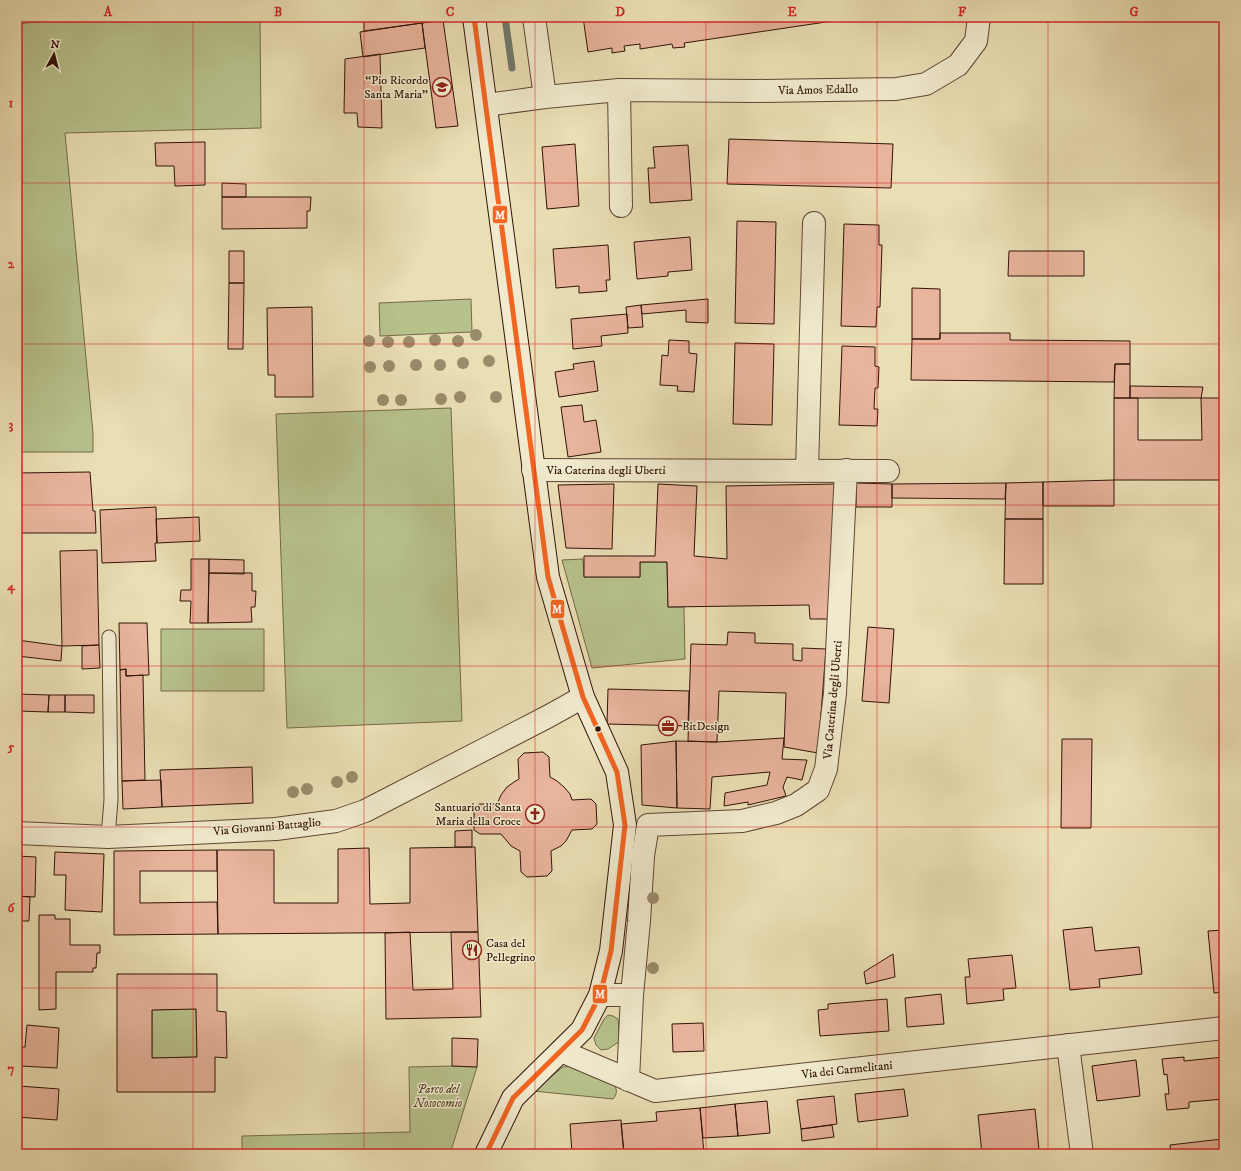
<svg xmlns="http://www.w3.org/2000/svg" width="1241" height="1171" viewBox="0 0 1241 1171" font-family="'IM FELL DW Pica',serif">
	<style>
		.green { fill: #b7c18c; stroke: #746a49 }
		.lines { fill: none; stroke-linecap: round; stroke-linejoin: round }
		.stream { stroke: #6f786a; stroke-width: 7 }
		.building { fill: #e8b49c; stroke: #311306; fill-rule: evenodd }
		.lane-casing { stroke: #5f4632; stroke-width: 15 }
		.street-casing { stroke: #5f4632; stroke-width: 24 }
		.secondary-casing { stroke: #311306; stroke-width: 24 }
		.lane { stroke: #f1eace; stroke-width: 13 }
		.street { stroke: #f1eace; stroke-width: 22 }
		.secondary { stroke: #f1eace; stroke-width: 22 }
		.bus-1-casing { stroke: #f1eace; stroke-width: 8 }
		.bus-1 { stroke: #f26522; stroke-width: 5 }
		.tree { fill: #9a8b6a }
		.grid { fill: none; stroke: #d62828; stroke-width: 1; stroke-opacity: 0.55 }
		.bus-dot { fill: #311306; stroke: #f1eace; stroke-width: 1.5 }
		.labels { text-anchor: middle; dominant-baseline: central; stroke-width: 3; stroke-linejoin: round; paint-order: stroke }
		.poi-label { font-size: 12px; fill: #311306; stroke: #f1eace; text-anchor: end }
		.street-label { font-size: 12px; fill: #311306; stroke: #f1eace }
		.park-label { font-size: 12px; font-style: italic; fill: #59472e; stroke: #f1eace }
		.line-badge { stroke: #f1eace; stroke-width: 1.5 }
		.badge-label { font-size: 11px; text-anchor: middle; font-weight: bold; fill: #fff }
		.neatline { fill: none; stroke: #d62828; stroke-width: 1.5 }
		.grid-label { font-size: 13px; text-anchor: middle; font-weight: bold; fill: #d62828 }
	</style>
	<rect width="100%" height="100%" fill="#eadeb4"/>
	<filter id="stains"><feTurbulence type="fractalNoise" baseFrequency=".005" numOctaves="4"/><feColorMatrix values="0 0 0 0 .2 0 0 0 0 .09 0 0 0 0 .02 0 0 0 .5 -.17"/></filter>
	<radialGradient id="worn" r=".72"><stop offset=".6" stop-color="#630" stop-opacity="0"/><stop offset="1" stop-color="#630" stop-opacity=".3"/></radialGradient>
	<!-- green -->
	<path class="green" d="M73,17h187l1,111 -196,5 28,300v19h-76v-428l56,-6z
		M471,299l1,33 -92,4 -1,-33z
		M451,408l11,313 -175,7 -11,-314z
		M583,559l1,18h56v-15h27l1,45h16l1,52 -93,9 -30,-108z
		M161,629h103v62h-103z
		M196,1009l1,48 -45,1v-48z
		M608,1015l5,1 5,3 2,22 -12,8 -7,1 -5,-5 -2,-7 10,-19z
		M452,1066l25,1 -27,87h-208v-18l168,-4 -1,-65z
		M577,1066l36,17c4,6 5,10 0,16l-80,-8 30,-24z"/>
	<g class="lines">
		<!-- stream -->
		<path class="stream" d="M505,17l7,51"/>
	</g>
	<!-- building -->
	<path class="building" d="M364,17h78l1,3 -79,11z
		M583,17h289v3l-11,1 -1,-4 -176,26 1,4 -12,1 -1,-4 -32,5v-5l-16,2 1,5 -13,2v-5l-24,4z
		M443,20l15,106 -22,2 -14,-105z
		M422,23l3,25 -62,9 -3,-25z
		M380,54l2,74 -24,-1 -1,-14h-13l1,-54z
		M729,139l164,5 -2,44 -164,-4z
		M205,142v43l-30,1 -1,-20h-18l-1,-23z
		M575,144l4,62 -32,3 -5,-62z
		M688,145l4,55 -42,3 -2,-35h7l-2,-21z
		M222,183l24,1v13h-24z
		M222,197h89l-1,14h-3v17l-85,1z
		M737,221l39,1 -2,102 -39,-1z
		M844,224l35,1v20h3l-2,62h-3l-1,20 -35,-1z
		M690,237l2,33 -24,2v4l-31,3 -3,-37z
		M608,245l2,35h-4l1,11 -28,2v-7l-23,2 -3,-39z
		M229,251h15v32h-15z
		M1009,251h75v25h-76z
		M229,283h15l-1,66h-15z
		M912,288l28,1v50h-28z
		M708,299v24l-22,-1v-12l-44,4 -1,-9z
		M641,305l2,22 -15,1 -2,-21z
		M312,307l1,90h-38v-22h-7l-1,-67z
		M627,314l1,19 -27,3 1,10 -29,3 -2,-30z
		M940,333h70v7l120,1v23h-15l-1,18 -203,-2 1,-41h28z
		M669,340l20,1v12l8,1 -3,38 -17,-1 1,-5 -18,-1 2,-30 6,1z
		M735,343l39,1 -2,81 -39,-1z
		M842,346l33,1v19l4,1 -1,21h-3l-1,21h4l-1,17 -38,-1z
		M594,361l4,30 -39,6 -4,-25 19,-3 -1,-5z
		M1115,364h15v34h-16z
		M1130,386l73,1 -2,11h-71z
		M1114,398h24v42h64l-1,-42h23v82h-110z
		M582,405l2,17 12,-2 5,32 -33,5 -7,-50z
		M90,472l3,39h2l1,22h-79v-60z
		M1114,480v26h-71v-24z
		M1043,482v37h-38l1,-36z
		M856,483l36,1v23h-36z
		M1006,483l-1,16 -113,-1v-14z
		M614,484l-2,65 -46,-1 -8,-63z
		M658,484l39,2 -3,70 33,3 -1,-73 109,-2 -2,135h-23l-1,-14 -141,2 -1,-45h-27v15h-56v-21h71z
		M156,507l1,36h-2l1,18 -54,2 -2,-53z
		M199,517l1,24 -43,2 -1,-24z
		M1005,519h38v65h-39z
		M97,550l2,95 -37,1 -2,-95z
		M191,559h18l-1,64h-18l1,-22h-11l1,-11h10z
		M209,559l35,1v14l-35,-1z
		M209,573h43v18h4l-1,16h-4l1,15 -44,1z
		M119,623h28l2,52 -23,1v-7l-6,1z
		M868,627l26,2 -5,74 -27,-2z
		M728,632l27,1v10l38,1v16l9,1v-13l24,1 -8,104 -34,-6 2,-54 -67,-2 -2,51 -29,-1 3,-97 36,1z
		M17,640l45,6 -1,15 -44,-5z
		M99,645l1,23 -18,1v-23z
		M126,669v7l17,-1 2,105 -23,1 -2,-111z
		M608,689l81,2 -1,35 -81,-2z
		M17,694l32,1 -1,17 -31,-1z
		M49,695h16v17h-17z
		M65,695h29v18l-29,-1z
		M784,738l-2,21 25,1 -5,20 -15,-3 -4,10 3,9 -38,9v-3l-24,4 1,-13 42,-8 3,-13 -58,5 -2,32 -33,-1 -1,-67 41,1z
		M1062,739h30l-1,89h-30z
		M676,741l1,67 -35,-3 -1,-60z
		M543,752l6,5 1,20 7,4 7,6 6,7 2,6 19,-1 5,5 1,20 -5,5 -20,1 -6,11 -5,5 -10,5 1,20 -5,5 -20,1 -6,-5 -1,-21 -9,-5 -10,-12h-21l-6,-4v-20l5,-6h18l4,-9 6,-8 7,-5 5,-3 -1,-20 6,-6z
		M252,767l1,36 -91,4 -2,-37z
		M161,780l1,27 -39,2 -1,-28z
		M472,830v17h-17v-16z
		M475,847l3,85 -260,2 -1,-84h57v53h64v-54l31,-1 1,56 40,-1v-55z
		M217,850v21h-77v32l77,-1 1,32 -104,1v-84z
		M55,852l49,2 -2,58 -37,-2 1,-35h-12z
		M17,856l19,1 -1,40 -18,-1z
		M17,896l13,1 -1,24h-12z
		M39,915h16v4h15v26h30v8h-3l-1,15h-3v4h-37v37l-17,1z
		M1092,927l3,24 44,-4 3,27 -43,5 1,8 -30,3 -7,-60z
		M1224,930v62l-10,1 -6,-62z
		M410,932l3,58 40,-1 -2,-57h27l3,85 -95,2 -1,-86z
		M893,954l2,23 -29,7 -2,-12z
		M1012,955l4,33 -13,1 1,11 -37,4 -2,-27h5l-2,-18z
		M117,974h100v37l9,1 1,46 -12,-1v35h-98zM196,1009l1,48 -45,1v-48z
		M941,994l3,30 -37,3 -2,-29z
		M887,999l2,32 -69,5 -2,-26 10,-1v-5z
		M703,1023l1,28 -31,1 -1,-28z
		M27,1025l32,3 -2,40 -37,-2 1,-19h4z
		M452,1038l26,1 -1,28 -25,-1z
		M1184,1057v4l40,-4v42l-35,3v6l-22,2 -2,-16h4l-2,-20 -3,1 -2,-16z
		M1136,1060l4,36 -43,5 -5,-35z
		M19,1086l40,3 -2,31 -40,-3z
		M904,1089l4,27 -50,6 -3,-28z
		M834,1096l3,28 -36,5 -4,-29z
		M767,1101l3,32 -32,3 -3,-32z
		M735,1104l3,32 -35,2 -3,-30z
		M700,1108l4,46h-80l-3,-30 36,-3 -1,-9z
		M1035,1109l4,41 -35,4h-22l-4,-39z
		M621,1120l3,34h-52l-2,-30z
		M832,1125l2,12 -32,4 -1,-12z
		M1222,1139l2,15h-53l-1,-9z"/>
	<g class="lines">
		<defs>
			<path id="lane" d="M108,837l3,-37 -2,-163"/>
			<path id="street" d="M534,17l11,80
				M619,90l2,116
				M486,105l59,-8 74,-7 136,1 141,-2 30,-5 32,-19 18,-24 3,-24
				M533,470l355,1
				M807,470l7,-247
				M17,833l91,4 168,-8 60,-8 29,-10 184,-95 34,-19
				M600,995h32
				M1068,1045l14,109
				M561,1051l94,40 569,-63
				M628,1080l4,-85 7,-74 4,-65 5,-31 94,-4 34,-8 20,-8 22,-15 8,-21 9,-76 11,-223"/>
			<path id="secondary" d="M474,17l74,560 35,120 34,75 8,53 -14,126 -11,44 -18,35 -69,68 -27,56"/>
		</defs>
		<!-- lane casing -->
		<use href="#lane" class="lane-casing"/>
		<!-- street casing -->
		<use href="#street" class="street-casing"/>
		<!-- secondary casing -->
		<use href="#secondary" class="secondary-casing"/>
		<!-- lane -->
		<use href="#lane" class="lane"/>
		<!-- street -->
		<use href="#street" class="street"/>
		<!-- secondary -->
		<use href="#secondary" class="secondary"/>
		<defs>
			<path id="bus-1" d="M474,17l74,560 35,120 34,75 8,53 -14,126 -11,44 -18,35 -69,68 -27,56"/>
		</defs>
		<!-- bus-1 casing -->
		<use href="#bus-1" class="bus-1-casing"/>
		<!-- bus-1 -->
		<use href="#bus-1" class="bus-1"/>
	</g>
	<!-- trees -->
	<g class="tree">
		<circle cx="476" cy="335" r="6"/>
		<circle cx="435" cy="340" r="6"/>
		<circle cx="369" cy="341" r="6"/>
		<circle cx="458" cy="341" r="6"/>
		<circle cx="388" cy="342" r="6"/>
		<circle cx="409" cy="342" r="6"/>
		<circle cx="489" cy="361" r="6"/>
		<circle cx="463" cy="363" r="6"/>
		<circle cx="416" cy="365" r="6"/>
		<circle cx="440" cy="365" r="6"/>
		<circle cx="389" cy="366" r="6"/>
		<circle cx="370" cy="367" r="6"/>
		<circle cx="460" cy="397" r="6"/>
		<circle cx="496" cy="397" r="6"/>
		<circle cx="441" cy="399" r="6"/>
		<circle cx="383" cy="400" r="6"/>
		<circle cx="401" cy="400" r="6"/>
		<circle cx="352" cy="777" r="6"/>
		<circle cx="337" cy="782" r="6"/>
		<circle cx="307" cy="789" r="6"/>
		<circle cx="293" cy="792" r="6"/>
		<circle cx="653" cy="898" r="6"/>
		<circle cx="653" cy="968" r="6"/>
	</g>
	<!-- grid -->
	<path class="grid" d="M193,17v1137M364,17v1137M535,17v1137M706,17v1137M877,17v1137M1048,17v1137M17,183h1207M17,344h1207M17,505h1207M17,666h1207M17,827h1207M17,988h1207"/>
	<!-- icons -->
	<defs>
		<symbol id="school-ring" viewBox="-11 -11 22 22"><circle r="9.5" fill="#f1eace" stroke="#8f2418" stroke-width="1.5"/><path d="M0-5L7-2L0 1L-7-2ZM-4 1L0 2.5L4 1V4Q0 6-4 4Z" fill="#8f2418"/></symbol>
		<symbol id="office-ring" viewBox="-11 -11 22 22"><circle r="9.5" fill="#f1eace" stroke="#8f2418" stroke-width="1.5"/><path d="M-6-3h4V-5.5h4V-3h4V5H-6ZM-1-4.5V-3h2v-1.5ZM-6 0V1H6V0Z" fill="#8f2418"/></symbol>
		<symbol id="church-ring" viewBox="-11 -11 22 22"><circle r="9.5" fill="#f1eace" stroke="#8f2418" stroke-width="1.5"/><path d="M-1.2-6h2.4v3.5h3.3v2.4h-3.3V6h-2.4V-.1h-3.3v-2.4h3.3Z" fill="#8f2418"/></symbol>
		<symbol id="restaurant-ring" viewBox="-11 -11 22 22"><circle r="9.5" fill="#f1eace" stroke="#8f2418" stroke-width="1.5"/><path d="M-5-6h1v4h1v-4h1v4h1v-4h1v5L-1.5 .5V6h-2V.5L-5-1ZM5-6V6H3V1.5H1.5Q1.5-4 5-6Z" fill="#8f2418"/></symbol>
	</defs>
	<g fill-rule="evenodd">
		<use href="#school-ring" x="431" y="76" width="22" height="22"/>
		<use href="#office-ring" x="657" y="715" width="22" height="22"/>
		<use href="#church-ring" x="524" y="803" width="22" height="22"/>
		<use href="#restaurant-ring" x="461" y="939" width="22" height="22"/>
	</g>
	<!-- markers -->
	<circle class="bus-dot" cx="598" cy="729" r="3.5"/>
	<g class="labels">
		<!-- poi labels -->
		<g class="poi-label">
			<text x="428" y="80">“Pio Ricordo<tspan x="428" dy="14">Santa Maria”</tspan></text>
			<text x="682" y="726" text-anchor="start">BitDesign</text>
			<text x="521" y="807">Santuario di Santa<tspan x="521" dy="14">Maria della Croce</tspan></text>
			<text x="486" y="943" text-anchor="start">Casa del<tspan x="486" dy="14">Pellegrino</tspan></text>
		</g>
		<!-- street labels -->
		<g class="street-label">
			<text transform="translate(818 90) rotate(-1)">Via Amos Edallo</text>
			<text x="606" y="470">Via Caterina degli Uberti</text>
			<text transform="translate(833 700) rotate(-85)">Via Caterina degli Uberti</text>
			<text transform="translate(267 827) rotate(-5)">Via Giovanni Battaglio</text>
			<text transform="translate(847 1070) rotate(-6)">Via dei Carmelitani</text>
		</g>
		<!-- park labels -->
		<g class="park-label">
			<text x="438" y="1089">Parco del<tspan x="438" dy="14">Nosocomio</tspan></text>
		</g>
	</g>
	<g class="line-badge">
		<rect x="492" y="205" width="16" height="19" rx="4" fill="#f26522"/>
		<rect x="550" y="599" width="15" height="20" rx="4" fill="#f26522"/>
		<rect x="592" y="984" width="16" height="20" rx="4" fill="#f26522"/>
	</g>
	<g class="badge-label">
		<text x="500" y="219">M</text>
		<text x="557" y="613">M</text>
		<text x="600" y="998">M</text>
	</g>
	<!-- margin -->
	<rect width="1241" height="1171" fill="none" stroke="#eadeb4" stroke-width="44"/>
	<!-- north arrow -->
	<g transform="translate(54 54) rotate(7)" stroke="#f1eace" stroke-width="3" paint-order="stroke">
	<path d="M0-3L7 15L0 10L-7 15Z" fill="#311306"/>
	<text y="-6" font-size="11" font-weight="bold" text-anchor="middle" fill="#311306">N</text>
	</g>
	<rect x="22" y="22" width="1197" height="1127" class="neatline"/>
	<g class="grid-label">
		<text x="108" y="16">A</text>
		<text x="278" y="16">B</text>
		<text x="450" y="16">C</text>
		<text x="620" y="16">D</text>
		<text x="792" y="16">E</text>
		<text x="962" y="16">F</text>
		<text x="1134" y="16">G</text>
		<text x="11" y="107">1</text>
		<text x="11" y="268">2</text>
		<text x="11" y="429">3</text>
		<text x="11" y="590">4</text>
		<text x="11" y="751">5</text>
		<text x="11" y="912">6</text>
		<text x="11" y="1073">7</text>
	</g>
	<rect width="100%" height="100%" filter="url(#stains)"/>
	<rect width="100%" height="100%" fill="url(#worn)"/>
</svg>
